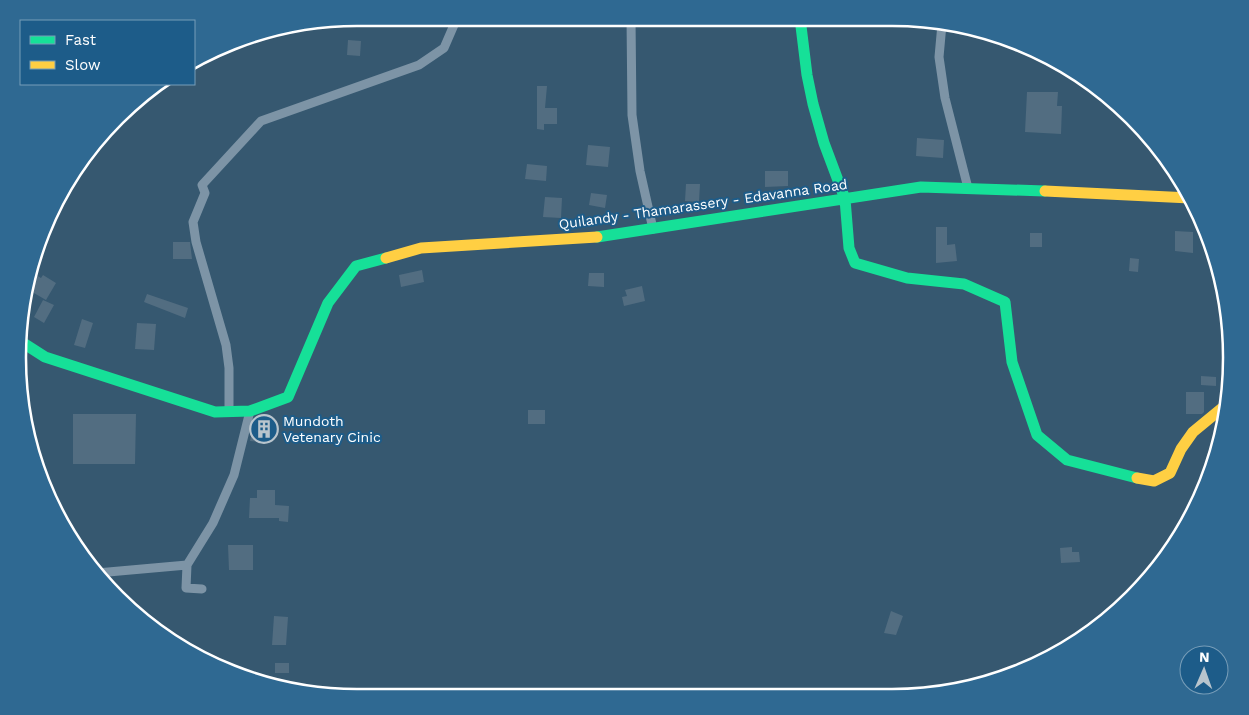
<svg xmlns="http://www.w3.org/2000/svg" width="1249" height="715" viewBox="0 0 1249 715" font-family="'Work Sans',sans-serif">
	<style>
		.building { fill: #526d81 }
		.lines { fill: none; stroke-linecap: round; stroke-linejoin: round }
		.street { stroke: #7d94a6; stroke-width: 9 }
		.fast { stroke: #16e098; stroke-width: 11 }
		.slow { stroke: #ffcf43; stroke-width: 11 }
		.labels { text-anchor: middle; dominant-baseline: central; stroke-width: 4; stroke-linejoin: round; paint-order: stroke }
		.street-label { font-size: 14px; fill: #fff; stroke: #1d5c89 }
		.poi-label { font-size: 14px; fill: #fff; stroke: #1d5c89; text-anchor: start }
		.rim { fill: none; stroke: #fff; stroke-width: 2.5 }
	</style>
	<rect width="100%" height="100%" fill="#365870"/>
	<!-- building -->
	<path class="building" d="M348,40l13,1 -1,15 -13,-1z
		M537,86h10l-2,22h12v16h-13v6l-7,-1z
		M1027,92h31l-1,14h5l-1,28 -36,-2z
		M917,138l27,2 -1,18 -27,-2z
		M588,145l22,2 -2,20 -22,-2z
		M527,164l20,2 -1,15 -21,-2z
		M765,171h23v15l-23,1z
		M686,184h14l-1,18 -14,-1z
		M591,193l16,2 -2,13 -16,-3z
		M545,197l17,1 -1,20 -18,-1z
		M936,227h11v18l8,-1 2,17 -21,2z
		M1175,231l18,1v21l-18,-2z
		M1030,233h12v14h-12z
		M173,242h17l2,17h-19z
		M1130,258l9,1 -1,13 -9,-1z
		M422,270l2,12 -23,5 -2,-12z
		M29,271l12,7 2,-3 13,8 -10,17 -19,-11z
		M589,273h15v14l-16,-1z
		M642,286l3,15 -21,5 -2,-9 5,-1 -2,-6z
		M147,294l41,14 -3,10 -41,-16z
		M43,300l11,5 -10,18 -10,-6z
		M82,319l11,4 -8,25 -11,-3z
		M137,323l19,1 -2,26 -19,-1z
		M1201,376l15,1v9l-15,-1z
		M1186,392h18v20l-2,2h-16z
		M528,410h17v14h-17z
		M73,414h63l-1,50h-62z
		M254,421l24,2 -1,13 -14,-1v7l-13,-1z
		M257,490h18v15l14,1 -1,16 -9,-1v-3h-30l1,-20h7z
		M228,545h25v25h-24z
		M1072,547v5h7l1,10 -19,1 -1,-15z
		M891,611l12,5 -7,19 -12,-2z
		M274,616l14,1 -2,28h-14z
		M275,663h14v10h-14z"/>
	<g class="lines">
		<!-- street -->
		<path class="street" d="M631,18l1,97 8,56 13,58
			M942,24l-3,33 6,41 23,90
			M229,412v-44l-3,-23 -30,-103 -3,-20 12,-29 -3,-8 59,-64 158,-56 25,-17 13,-30
			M187,565l-1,23 16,1
			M97,573l90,-8 26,-42 21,-48 16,-64"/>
		<!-- fast -->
		<path class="fast" d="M800,18l7,57 6,29 11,39 21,56 4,49 6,15 52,15 57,6 41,18 7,60 25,73 30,25 70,18
			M597,237l324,-50 124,4
			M20,341l25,16 170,55 35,-1 38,-14 40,-94 28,-37 30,-8"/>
		<!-- slow -->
		<path class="slow" d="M1045,191l145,7
			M386,258l35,-10 176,-11
			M1137,478l17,3 16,-8 11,-24 12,-17 34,-28"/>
	</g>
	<!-- icons -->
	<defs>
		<symbol id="building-ring" viewBox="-11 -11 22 22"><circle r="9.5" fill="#1d5c89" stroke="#b9c5cd" stroke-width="1.5"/><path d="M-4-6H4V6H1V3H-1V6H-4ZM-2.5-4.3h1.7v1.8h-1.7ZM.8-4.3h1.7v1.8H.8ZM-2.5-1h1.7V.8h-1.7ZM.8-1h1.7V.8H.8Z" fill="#b9c5cd"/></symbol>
	</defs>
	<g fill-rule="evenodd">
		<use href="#building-ring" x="248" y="413" width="32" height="32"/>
	</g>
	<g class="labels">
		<!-- street labels -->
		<g class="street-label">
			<text transform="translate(703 204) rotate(-8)">Quilandy - Thamarassery - Edavanna Road</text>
		</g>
		<!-- poi labels -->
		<g class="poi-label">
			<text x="283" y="421">Mundoth<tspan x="283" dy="16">Vetenary Cinic</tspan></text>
		</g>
	</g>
	<!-- crop -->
	<path d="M0 0H1249V715H0ZM357 26H892A331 331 0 0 1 1223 357V358A331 331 0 0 1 892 689H357A331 331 0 0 1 26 358V357A331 331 0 0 1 357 26Z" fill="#2f6992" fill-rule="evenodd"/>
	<path class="rim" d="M357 26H892A331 331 0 0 1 1223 357V358A331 331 0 0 1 892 689H357A331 331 0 0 1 26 358V357A331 331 0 0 1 357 26Z"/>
	<!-- legend -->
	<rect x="20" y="20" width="175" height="65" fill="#1d5c89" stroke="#779db8"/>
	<rect x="30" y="36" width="25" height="8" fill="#16e098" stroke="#779db8"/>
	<text x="65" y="45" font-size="15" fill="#ffffff">Fast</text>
	<rect x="30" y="61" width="25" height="8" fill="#ffcf43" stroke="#779db8"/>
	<text x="65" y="70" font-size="15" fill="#ffffff">Slow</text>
	<!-- north arrow -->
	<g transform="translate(1204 670) rotate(2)"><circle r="24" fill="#1d5c89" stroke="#779db8"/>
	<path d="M0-4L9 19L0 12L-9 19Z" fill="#b9c5cd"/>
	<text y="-8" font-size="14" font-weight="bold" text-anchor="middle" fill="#ffffff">N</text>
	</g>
</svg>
